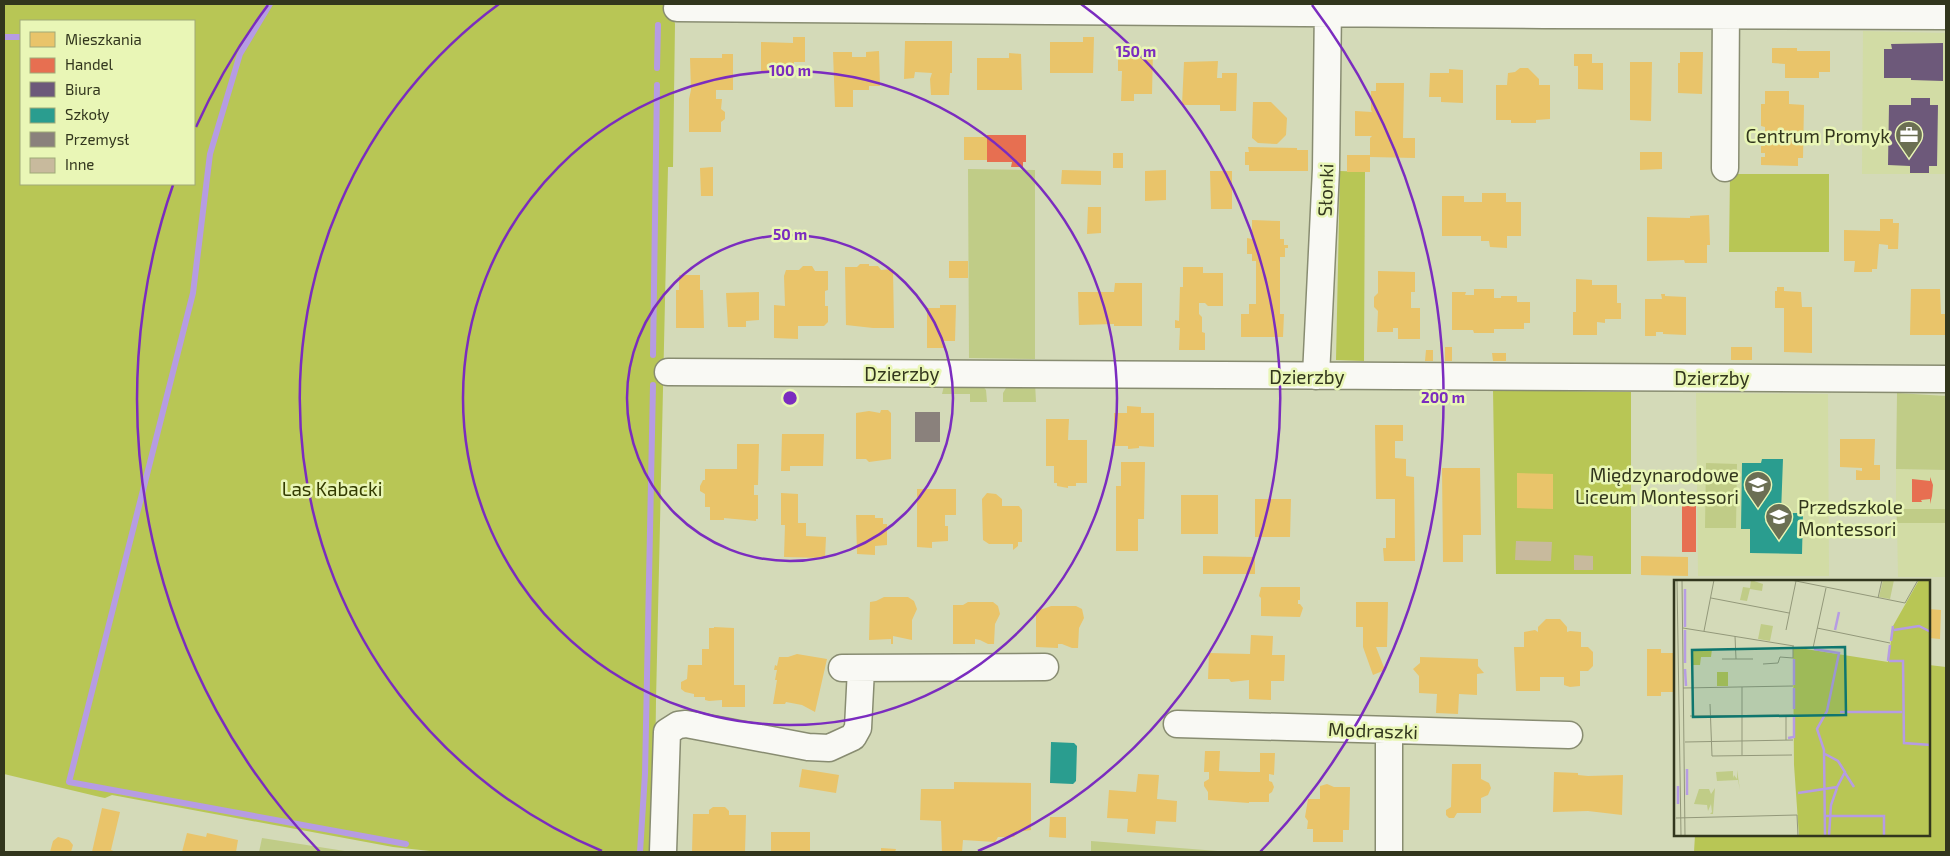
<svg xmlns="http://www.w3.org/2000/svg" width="1950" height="856" viewBox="0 0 1950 856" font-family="'Exo 2',sans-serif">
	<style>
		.built { fill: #d2dca5 }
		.green { fill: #c0cc87 }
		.forest { fill: #b8c655; fill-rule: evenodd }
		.homes { fill: #e9c46a }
		.shops { fill: #e76f51 }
		.offices { fill: #6d597a }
		.schools { fill: #2a9d8f }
		.industry { fill: #8a817c }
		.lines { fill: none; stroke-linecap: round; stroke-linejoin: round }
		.stream { stroke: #b69ce3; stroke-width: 6 }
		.building { fill: #c8ba9d }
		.minor-casing { stroke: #888c71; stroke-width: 29 }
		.minor { stroke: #f9f9f4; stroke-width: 26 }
		.ring { fill: none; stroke: #7b2cbf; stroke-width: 2.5 }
		.labels { text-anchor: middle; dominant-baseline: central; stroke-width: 5; stroke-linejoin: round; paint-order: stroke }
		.poi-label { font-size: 19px; fill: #32361d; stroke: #e9f6b6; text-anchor: end }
		.street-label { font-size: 19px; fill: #32361d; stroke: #e9f6b6 }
		.park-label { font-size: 19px; fill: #333b00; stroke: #e9f6b6 }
		.inset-river { fill: none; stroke: #b69ce3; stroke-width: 2.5 }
		.inset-road { fill: none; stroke: #93987a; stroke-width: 1 }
		.view { fill: #0f766e; fill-opacity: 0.15; stroke: #0f766e; stroke-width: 2.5 }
		.inset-edge { fill: none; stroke: #32361d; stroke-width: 2.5 }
		.centre { fill: #7b2cbf; stroke: #e9f6b6; stroke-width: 2.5 }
		.ring-label { font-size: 15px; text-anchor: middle; font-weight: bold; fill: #7b2cbf; stroke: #e9f6b6; stroke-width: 5; stroke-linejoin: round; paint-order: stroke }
	</style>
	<rect width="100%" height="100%" fill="#d4dab8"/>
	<!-- built -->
	<path class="built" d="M1863,31l83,2v141h-84z
		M1696,393l132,1 1,182h-131z
		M1896,469l50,1v39h-50z
		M1897,523h49v54h-48z"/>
	<!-- green -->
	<path class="green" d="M968,169l67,1v189l-66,-1z
		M1009,383h26l1,19h-33v-9z
		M981,384l5,6 1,12h-17v-8h-28l2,-8z
		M1897,393l49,3v74l-50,-1z
		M1706,463l31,1 -1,64h-31z
		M1896,509h50v14h-49z
		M262,838l89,14h-92z
		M1091,841l139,11h-139z"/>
	<!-- forest -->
	<path class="forest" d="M4,4h667l4,20 -2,143h-5l-12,534 -2,151h-215l-46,-5 -281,-52 -7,3 -5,-1 -96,-23zM21,21h173v163h-173z
		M1340,171l25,1 -1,189 -28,-1z
		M1730,174h99v78h-100z
		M1493,390l138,2v182h-135z
		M1929,665l17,2v185h-252l1,-17h234z"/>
	<!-- homes -->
	<path class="homes" d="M793,37h12v25h-11v11h-33v-31l32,1z
		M1083,37h11l-1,36h-43v-31h33z
		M905,41h47v32h-2l-1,22h-18l-1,-16 2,-6 -17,-1 -1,6 -10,1z
		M1118,47h14v4h21l-1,43h-18v7h-13l1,-30h-4z
		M1772,48h25v3h33v21h-11v6h-34v-14l-13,-1z
		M879,51l1,35h-11v4h-16v17h-18l-2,-55h19v5h14v-5z
		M1680,52h23l-1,42 -24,-1v-30h2z
		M1009,53l12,1 1,36h-45v-32h32z
		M722,54h11v36h-17v9h6l-1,10 4,3v7l-4,3v10h-32v-33l2,-9 -1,-32h32z
		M1574,54h18v9h11v27l-25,-1v-23h-4z
		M1218,61l-1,17h5v-5h15l-1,38h-16v-6h-38l2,-43z
		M1630,62h22l-1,59 -21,-1z
		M1520,68h8l11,11v6h11v34l-14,1v3h-25v-3h-15v-35h11l1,-12 7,-1z
		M1449,69l14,1v33l-22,-1v-5h-12l1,-24h19z
		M1376,83h28l-1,55h12v20l-45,-1v15h-23v-17h23v-17l2,-2h-17v-25l17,1 -1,-2v-19h5z
		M1765,91h24v13l15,1 -1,53h-5v8l-37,-1v-8h4v-4h-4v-7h4v-19l-4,-1v-22h4z
		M1253,102h18l16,16 -1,17 -9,9 -19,-1 -6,-5z
		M964,137h23v23h-23z
		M1248,147l49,1v2h11v21h-59v-6h-4v-13h4z
		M1640,152h22v17l-22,1z
		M1113,153h10v15h-10z
		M713,167v29h-12l-1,-28z
		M1062,170l39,1v14l-40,-1z
		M1166,170v30l-21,1v-30z
		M1210,171h22v38h-21z
		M1482,193h24v9h15v34h-14v12l-17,-1 -1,-6h-8v-5h-39v-40h22v6h18z
		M1088,207h13v26l-14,1z
		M1709,215l1,30h-3v18h-22l-1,-3 -37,1v-44l43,1v-2z
		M1880,219h13v4h6l-1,26h-10v-4l-9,-1 -2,25h-5v3h-18l1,-11h-11v-31l36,1z
		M1252,220l28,1v18h4v6h4v3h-3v9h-5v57h4l-1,23h-42v-23h8v-10h7v-43h-4v-7h-5v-16l5,1z
		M949,261h19v17h-19z
		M860,264h9v2h9l3,4 12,-1 1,59h-21l-27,-3 -1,-58h12z
		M803,266h9l3,5h13v19l-3,1v15h3v16l-4,4h-26v13l-24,-1v-33l11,1 -1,-30 2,-6h13z
		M1183,267h20v6h20v33h-15l-3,-3h-6v11l3,3v15l3,1v17h-26l1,-22h-5v-8l4,1 1,-34h3z
		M1378,271l37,1v20h-4v16h9v31h-22v-11h-5v4h-16l1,-21 -4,-4v-10l4,-4z
		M679,275h21v15h3l1,38h-28v-38h3z
		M1576,279l16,1v5h25v18h4v16h-16v4l-8,-1v13h-24v-23h3z
		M1115,283h27v43h-28v-2l-35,1 -1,-33h36z
		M1777,287h7v4l17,1 1,15h10v46l-28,-1v-44h-9v-17h2z
		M1474,289h20v9h7v-2h16v6h13v21h-6v6h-30v4h-20l-1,-3h-21v-38h14l-1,3h9z
		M1911,289h29l1,25h4v21h-35z
		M759,292v28l-13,1v6h-18l-2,-34z
		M1661,294h4v2l21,1v38l-23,-1v-2h-7v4h-11v-37h17z
		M940,305h16l-1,36h-11v7h-17v-40h13z
		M1445,347h7v14h-7z
		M1731,347h21v13h-21z
		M1426,350h7v11h-8z
		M1492,353h14v8h-13z
		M1127,406l14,1v6h13v34l-15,-1v2l-11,1v-3h-14v-33h13z
		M881,410h7l3,3v46l-22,3 -3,-3h-10v-46l13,-2 11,2z
		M1046,419h23l-1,21h19v43h-11v3h-8v2l-11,-2v-3h-3v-17h-8z
		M1375,425h28v16h-8v17l11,1v17l8,1 1,84h-31l-1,-13h3v-10h9v-39h-19z
		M782,434h42l-1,32h-33v5h-9z
		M1840,439h35l-1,26h6v15h-24v-10l6,1v-3l-22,-1z
		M737,444h22l-1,41h-4v10h4v24h-2v2l-32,-3v2h-14v-13h-5v-13l-5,-3v-5l3,-6h2v-11h32z
		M1121,462h24l-1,57h-6v32h-22v-65h5z
		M1442,468h38l1,67h-18v27h-20z
		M1517,473l36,1v35l-36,-1z
		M917,489h39v26h-11v11h3v15l-16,1v6l-15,-1z
		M781,493l17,1v29h8v13l20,1 -1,21 -41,-1 1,-32h-4z
		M987,493l9,1 6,5v7h17l3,4v32h-4v4l-5,4v-6h-24l-6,-4 -1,-41z
		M1181,495h37v39h-37z
		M1255,499h36l-1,38h-35z
		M856,515h19v3h8v6h4v21l-12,1v9l-18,-1z
		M1203,556l52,1v17h-52z
		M1641,556l47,1v19l-47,-1z
		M1261,587h39v13h-2v4h2l3,4 -3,9 -39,-1v-18l-2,-2z
		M884,597h24l6,4 3,8 -5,11v20l-19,-4v8h-2v-5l-22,1 1,-38 6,-1z
		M968,602h25l5,4 2,8 -5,10 -1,20h-6l-8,-4 -5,-1v5h-22v-39h10z
		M1356,602h32l-1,45h-11l9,23 -12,5 -10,-28v-20h-7z
		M1051,606h25l6,3 2,9 -5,10 -1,20h-6l-10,-4h-4v4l-22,-1v-37l7,-1z
		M1929,609l12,1 -1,29 -11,-1z
		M1546,619h14l7,8v5l3,-1 11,1v15h7l5,5v14l-5,5h-8v15l-10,1 -6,-2v-8h-24v14h-24l-2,-44h10v-15l11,-2 3,2v-5z
		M714,627l20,1v57h11v22h-23v-7l-13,1 -4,-1v-3h-11v-3l-9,-2 -4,-3v-7l6,-3 1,-14h14v-16h7v-21h5z
		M1251,635l22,1 -1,19h13l-1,26h-13v19l-22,-1v-19l-18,2 -2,-3h-21l1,-26 41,1z
		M1647,649h14v4h14v39h-14v4h-14z
		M797,654l30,5 -12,53 -13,-7 -16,-3 -1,2h-12l4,-24h-2l2,-10h-3l1,-5 2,1 2,-9h9z
		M1420,657l58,2v7l6,7 -7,1v21l-18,-1 -1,20 -22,-1 1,-19 -18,-1v-17l-6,-7 7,-6z
		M1205,751h15l-1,20 31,1h10v-19h15l-1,22 -5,-1v7l3,1 2,5 -2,5 -3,2v8h-20v1l-41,-3v-8l-4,-6v-4l5,-3v-7h-5z
		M1452,764h29v15l8,4 2,5 -3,7 -7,3v15h-24l-3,5h-5l-3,-3v-5l5,-3z
		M802,769l37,6 -3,18 -37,-6z
		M1554,772l24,1v2l10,1 35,-1 -1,40 -34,-4 -35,1z
		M1138,774l21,1 -2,24 20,2 -1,21 -20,-1 -1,13 -28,-2 1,-13 -21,-1 2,-28 27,2z
		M954,782l77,1v47l-14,2 -3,5h-16l-3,5 -32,-2 -1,12h-20l-1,-31 -21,-1 1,-31h33z
		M1327,784l7,3h16l-1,43h-6v12h-30v-13h-6l1,-8 -3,-4 3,-18h12v-13z
		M713,807h12l4,4v4h17l-1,37h-53l1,-38h16v-4z
		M102,808l18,4 -9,38 5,2h-24z
		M1050,817h16v21l-17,-1z
		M771,832h39v20h-39z
		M187,833l19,4 1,-4 31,7 -2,12h-54z
		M58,837l11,3 4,5 -2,7h-21l3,-11z
		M881,848l15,1 -1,3h-14z"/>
	<!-- shops -->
	<path class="shops" d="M987,135h39v27h-3v5h-12l1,-5h-25z
		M1930,477l3,8 -1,11 -2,8v-5l-9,1 1,2h-10v-23l18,2z
		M1682,506h14v46h-14z"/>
	<!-- offices -->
	<path class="offices" d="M1943,43v38l-32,-1v-2h-27v-29h8l-1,-5z
		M1911,98h19v7h8l-1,61h-8v7h-19v-7l-22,-1 1,-60h22z"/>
	<!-- schools -->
	<path class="schools" d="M1762,459h21l-2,54h22l-1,41 -52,-1v-24h-9l1,-66h19z
		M1051,742l23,1 3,3 -1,35 -3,3 -23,-1z"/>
	<!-- industry -->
	<path class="industry" d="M915,412h25v30h-25z"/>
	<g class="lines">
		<!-- stream -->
		<path class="stream" d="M270,4l-30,50 -30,100 -17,139 -124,489 337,62
			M4,37h17
			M657,68l1,-43
			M653,355l4,-270
			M640,852l5,-78 8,-389"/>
	</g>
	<!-- building -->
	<path class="building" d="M1516,541l36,1 -1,19 -36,-1z
		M1574,555l19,1v14h-19z"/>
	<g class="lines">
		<defs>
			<path id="minor" d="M677,8l867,7 402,1
				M1725,168l1,-164
				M668,372l1278,7
				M1316,376l10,-207 2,-165
				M842,668l203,-1
				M1177,724l392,11
				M663,852l4,-120 11,-7 8,-1 122,23 21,1 24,-11 5,-9 3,-59
				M1389,852v-122"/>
		</defs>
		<!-- minor casing -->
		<use href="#minor" class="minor-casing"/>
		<!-- minor -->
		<use href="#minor" class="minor"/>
	</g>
	<!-- distance rings -->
	<g class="ring">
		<circle cx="790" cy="398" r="163"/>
		<circle cx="790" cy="398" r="327"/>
		<path d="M602 851A490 490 0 0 1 499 4M1081 4A490 490 0 0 1 978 851"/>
		<path d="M320 852A653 653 0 0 1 173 185M196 127A653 653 0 0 1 268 5M1312 5A653 653 0 0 1 1260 852"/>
	</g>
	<!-- icons -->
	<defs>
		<symbol id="office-pin" viewBox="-11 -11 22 30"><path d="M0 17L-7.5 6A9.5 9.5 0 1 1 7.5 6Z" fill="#6b6f53" stroke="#e9f6b6"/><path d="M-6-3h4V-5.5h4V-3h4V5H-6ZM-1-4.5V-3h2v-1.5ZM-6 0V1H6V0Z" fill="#fff"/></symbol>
		<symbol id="school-pin" viewBox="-11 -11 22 30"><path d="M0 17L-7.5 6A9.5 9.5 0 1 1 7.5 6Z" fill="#6b6f53" stroke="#e9f6b6"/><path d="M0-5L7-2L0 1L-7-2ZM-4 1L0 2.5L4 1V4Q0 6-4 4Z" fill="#fff"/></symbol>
	</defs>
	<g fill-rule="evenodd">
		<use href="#office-pin" x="1893" y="119" width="32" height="43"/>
		<use href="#school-pin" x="1742" y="469" width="32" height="43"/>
		<use href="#school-pin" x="1763" y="501" width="32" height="43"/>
	</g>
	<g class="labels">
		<!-- poi labels -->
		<g class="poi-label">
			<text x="1890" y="135">Centrum Promyk</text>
			<text x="1739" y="474">Międzynarodowe<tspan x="1739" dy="22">Liceum Montessori</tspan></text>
			<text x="1798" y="506" text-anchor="start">Przedszkole<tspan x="1798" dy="22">Montessori</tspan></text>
		</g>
		<!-- street labels -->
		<g class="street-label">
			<text transform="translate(1325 190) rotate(-88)">Słonki</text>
			<text x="902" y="373">Dzierzby</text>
			<text x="1307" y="376">Dzierzby</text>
			<text x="1712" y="377">Dzierzby</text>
			<text transform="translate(1373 730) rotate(2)">Modraszki</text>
		</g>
		<!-- park labels -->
		<g class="park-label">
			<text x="332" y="488">Las Kabacki</text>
		</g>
	</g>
	<!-- overview -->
	<g transform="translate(1674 580)">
		<rect width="256" height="256" fill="#d4dab8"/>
		<path d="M77,0l12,4 -1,7 -12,-2 -3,12 -7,-1 3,-13 7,1zM209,0h11l-4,19 -11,-2zM87,44l12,2 -3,15 -12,-2zM63,190l3,20 -2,-10 -21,1 -1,-9 17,-1v7l1,-3 3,4zM41,208l-2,26h-3l2,-2 -1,-8 -3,7 -1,-6 -13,-1 5,-15h10l2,5z" fill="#c0cc87"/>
		<path d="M245,0h11v256h-131l-5,-71 -1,-118 95,15 5,-36zM17,69h21l-1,8h-10l-1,8h-9zM43,92h11v14h-11z" fill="#b8c655"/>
		<path class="inset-river" d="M11,9v38M11,50v33M161,50l4,-18M220,50l25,-4 12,6M217,61l2,-15M140,69l25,4 -12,58 -10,18 7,21 1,86M214,81l2,-16M215,81h14l1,82 27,2M11,89l1,17M120,105v-26M120,108v21M166,132h62M114,158l6,-1v-21M13,189v26M171,193l9,14M4,206v18M124,213l39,-6 8,-15 -7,-11 -13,-7M151,236h59v20M155,256l2,-31 6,-17"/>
		<path class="inset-road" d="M3,0l4,256M8,0l3,256M117,0l114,23 13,-23M37,18l78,15M204,18l4,-18M9,48l111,18M143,48l73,15M112,50l10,-49M30,51l10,-51M61,56l1,23M139,68l13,-60M48,79h31M104,83l2,-6 13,1v-12M89,84l15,-1M9,108l110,-2M36,124l2,52 80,-1M16,136l103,-1M112,160v-25M11,162l108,-2M68,175v-68M2,238l121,-3 1,21"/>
		<path class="view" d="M171,67l1,68 -153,2 -1,-67z"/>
		<rect width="256" height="256" class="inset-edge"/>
	</g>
	<circle cx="790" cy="398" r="8" class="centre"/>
	<g class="ring-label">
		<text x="1136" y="57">150 m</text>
		<text x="790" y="76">100 m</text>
		<text x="790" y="240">50 m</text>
		<text x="1443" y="403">200 m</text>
	</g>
	<!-- border -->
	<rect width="1950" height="856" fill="none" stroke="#32361d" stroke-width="10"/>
	<!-- legend -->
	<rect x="20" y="20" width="175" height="165" fill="#e9f6b6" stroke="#a0a979"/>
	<rect x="30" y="32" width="25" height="15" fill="#e9c46a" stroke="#a0a979"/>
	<text x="65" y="45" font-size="15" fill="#32361d">Mieszkania</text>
	<rect x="30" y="58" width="25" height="15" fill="#e76f51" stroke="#a0a979"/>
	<text x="65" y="70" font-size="15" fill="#32361d">Handel</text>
	<rect x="30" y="82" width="25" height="15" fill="#6d597a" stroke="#a0a979"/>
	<text x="65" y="95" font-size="15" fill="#32361d">Biura</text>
	<rect x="30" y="108" width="25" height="15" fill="#2a9d8f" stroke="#a0a979"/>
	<text x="65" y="120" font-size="15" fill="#32361d">Szkoły</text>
	<rect x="30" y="132" width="25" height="15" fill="#8a817c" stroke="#a0a979"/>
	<text x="65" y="145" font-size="15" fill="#32361d">Przemysł</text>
	<rect x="30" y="158" width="25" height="15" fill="#c8ba9d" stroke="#a0a979"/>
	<text x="65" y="170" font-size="15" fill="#32361d">Inne</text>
</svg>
